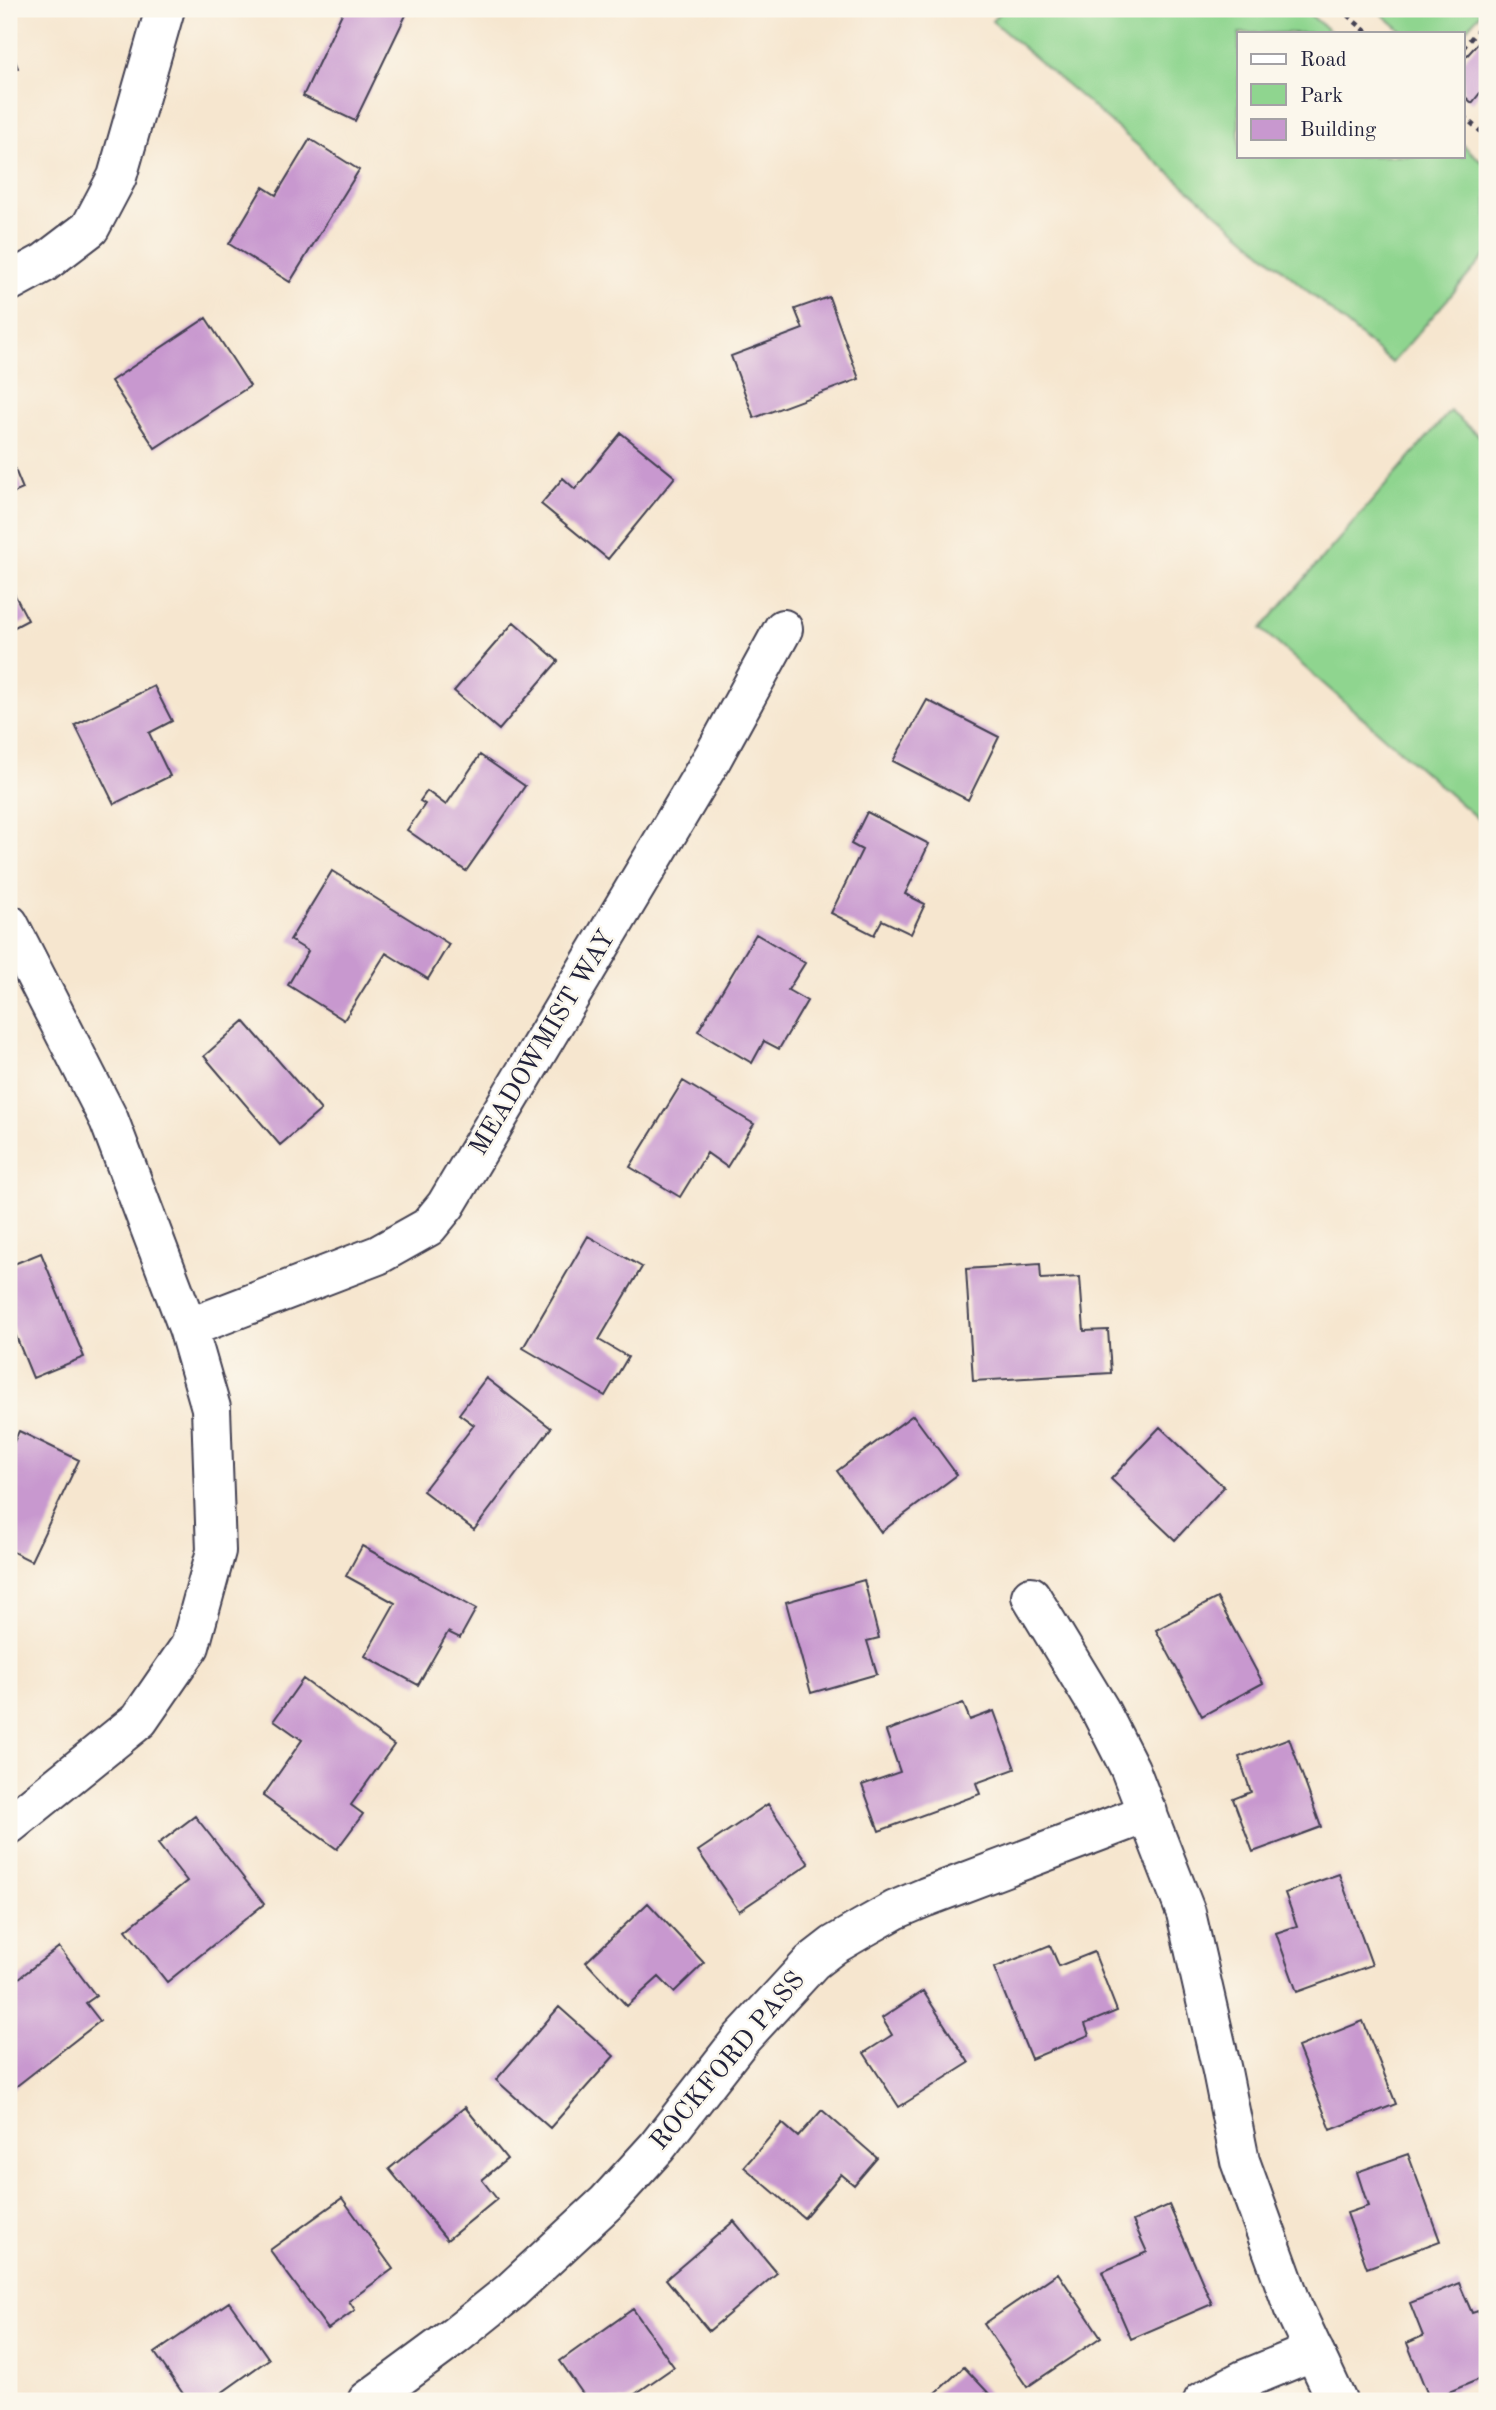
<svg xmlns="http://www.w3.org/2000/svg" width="1496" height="2410" viewBox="0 0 1496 2410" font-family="'Old Standard TT',serif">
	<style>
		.green { fill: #8fd58f; stroke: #587c65; stroke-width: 2 }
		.building { fill: #c898cf }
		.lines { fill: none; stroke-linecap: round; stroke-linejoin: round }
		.street-casing { stroke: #423f51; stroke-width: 42 }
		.path { stroke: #423f51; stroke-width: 4.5; stroke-dasharray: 5 5; stroke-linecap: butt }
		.street { stroke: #fff; stroke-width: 38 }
		.labels { text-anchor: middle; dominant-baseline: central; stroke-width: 5; stroke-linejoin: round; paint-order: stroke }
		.street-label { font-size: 26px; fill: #22223b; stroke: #fbf7ec }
	</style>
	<rect width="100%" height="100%" fill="#fbf7ec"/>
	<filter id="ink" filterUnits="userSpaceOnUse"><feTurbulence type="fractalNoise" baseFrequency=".0143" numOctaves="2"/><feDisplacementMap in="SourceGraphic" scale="14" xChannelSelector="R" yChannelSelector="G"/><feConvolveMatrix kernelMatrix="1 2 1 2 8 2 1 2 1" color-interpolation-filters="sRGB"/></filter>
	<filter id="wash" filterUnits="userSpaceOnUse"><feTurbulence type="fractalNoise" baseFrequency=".00686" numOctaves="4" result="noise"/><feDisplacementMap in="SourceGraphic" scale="28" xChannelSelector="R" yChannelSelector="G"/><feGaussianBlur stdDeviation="1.57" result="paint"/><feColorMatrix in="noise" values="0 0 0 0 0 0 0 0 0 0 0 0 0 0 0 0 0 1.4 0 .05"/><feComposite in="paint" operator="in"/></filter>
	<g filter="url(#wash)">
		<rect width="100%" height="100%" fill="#f6e6cf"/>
		<!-- green -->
		<path class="green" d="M1003,9h300l29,24h-93v123h224v-11l24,21v88l-95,109 -400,-342z
			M1376,9h108l-21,24h-59z
			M1450,411l37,32v384l-226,-198z"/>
		<g id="blocks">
			<!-- building -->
			<path class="building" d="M344,9h49l13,6 -51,106 -52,-25z
				M1481,40l6,6v38l-15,19 -9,-8v-35z
				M9,45l9,23 -9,4z
				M310,139l49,31 -69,112 -61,-38 34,-57 13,8z
				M829,297l30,82 -105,39 -23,-62 72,-27 -8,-20z
				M206,318l44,68 -95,62 -44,-67z
				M621,433l54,44 -67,82 -67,-55 22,-26 12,11z
				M9,455l14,34 -14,6z
				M9,584l19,36 -19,10z
				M514,622l44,39 -59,69 -45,-39z
				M154,686l18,35 -23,12 21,43 -56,28 -39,-79z
				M927,700l72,37 -31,63 -75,-39z
				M480,755l45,31 -59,85 -59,-41 18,-26 -5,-3 7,-10 19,14z
				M867,812l62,32 -24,50 20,10 -14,30 -29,-14 -8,15 -43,-22 31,-63 -11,-6z
				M332,871l117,73 -21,35 -42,-26 -42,67 -56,-35 20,-34 -18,-11z
				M756,934l49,29 -17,27 19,11 -28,48 -15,-8 -12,22 -54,-32z
				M244,1021l77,89 -41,35 -76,-89z
				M683,1081l71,43 -27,43 -20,-14 -27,44 -50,-30z
				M588,1236l54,31 -43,73 29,17 -23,39 -82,-48z
				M41,1253l43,104 -51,21 -22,-54 -2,1v-59z
				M1040,1264l1,15 39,-2 4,54 24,-1 3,43 -138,8 -7,-112z
				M486,1378l65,50 -77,102 -51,-39 51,-66 -15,-11z
				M913,1415l44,60 -76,57 -44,-61z
				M1160,1427l64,60 -49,53 -64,-61z
				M19,1431l60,29 -48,101 -22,-11v-98z
				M362,1546l114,63 -16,29 -12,-6 -30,53 -53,-29 30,-53 -49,-27z
				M864,1580l15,58 -12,3 10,33 -66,19 -25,-91z
				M1217,1598l46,85 -61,33 -46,-86z
				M303,1679l91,66 -43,60 12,9 -26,35 -74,-53 39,-56 -28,-20z
				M963,1703l7,17 24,-9 21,58 -39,14 4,11 -101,37 -17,-46 38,-13 -14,-41z
				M1289,1738l32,89 -68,25 -20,-53 18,-7 -12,-35z
				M768,1804l41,60 -70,47 -41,-60z
				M195,1816l69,88 -97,78 -41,-52 61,-49 -29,-37z
				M1339,1874l33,91 -75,27 -21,-59 21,-7 -12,-33z
				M648,1903l56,60 -30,29 -15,-15 -32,29 -41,-44z
				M1050,1945l9,21 35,-14 23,59 -32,13 4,11 -58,24 -37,-91z
				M59,1947l37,49 -10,7 14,18 -91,71v-106z
				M923,1991l46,72 -70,44 -35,-54 28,-18 -10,-17z
				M559,2007l55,49 -64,72 -54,-48z
				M1363,2021l33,83 -65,26 -33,-83z
				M465,2107l42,52 -25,21 15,19 -50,41 -58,-71z
				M822,2110l55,48 -23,27 -13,-11 -37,44 -60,-51 38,-44 16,14z
				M1408,2154l32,87 -73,27 -20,-55 21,-7 -11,-34z
				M342,2198l51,71 -44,32 6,9 -27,19 -58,-79z
				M1169,2205l43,99 -81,35 -29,-67 45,-20 -14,-31z
				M734,2221l43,52 -68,58 -43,-52z
				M1058,2273l43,64 -74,50 -43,-63z
				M1459,2283l13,30 6,-2 9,21v44l-57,24 -23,-57 16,-7 -13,-33z
				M229,2302l40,57 -59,42h-22l-33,-48z
				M633,2309l41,58 -49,34h-37l-28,-40z
				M964,2367l32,34h-69z"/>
		</g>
	</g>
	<g filter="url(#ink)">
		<use href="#blocks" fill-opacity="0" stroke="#423f51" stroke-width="2"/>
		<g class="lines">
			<defs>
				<path id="street" d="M9,282l35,-19 46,-35 27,-51 48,-168
					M9,924l100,196 79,208 23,80 5,143 -26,95 -51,74 -130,105
					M188,1328l190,-73 50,-28 18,-22 267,-448 70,-128
					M1031,1596l69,114 30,59 56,144 36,158 18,90 53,146 44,94
					M367,2401l88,-65 56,-45 95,-88 51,-56 84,-108 71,-77 22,-17 29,-17 32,-18 31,-13 222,-84
					M1203,2401l40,-21 71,-29"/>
			</defs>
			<!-- street casing -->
			<use href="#street" class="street-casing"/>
			<!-- path -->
			<path class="path" d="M1340,9l28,24
				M1463,48l24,-29
				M1463,116l24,21"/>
			<!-- street -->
			<use href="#street" class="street"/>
		</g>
	</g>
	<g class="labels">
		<!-- street labels -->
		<g class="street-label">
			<text transform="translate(543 1043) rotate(-59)">MEADOWMIST WAY</text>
			<text transform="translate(728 2061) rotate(-50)">ROCKFORD PASS</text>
		</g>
	</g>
	<!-- margin -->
	<rect width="1496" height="2410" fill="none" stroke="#fbf7ec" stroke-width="35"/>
	<!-- legend -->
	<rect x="1237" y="32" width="228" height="126" fill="#fbf7ec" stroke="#a4a2a5" stroke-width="2"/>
	<rect x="1251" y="54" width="35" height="10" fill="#ffffff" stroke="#a4a2a5" stroke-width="2"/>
	<text x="1300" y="66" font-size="21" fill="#22223b">Road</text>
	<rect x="1251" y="84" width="35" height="21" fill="#8fd58f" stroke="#a4a2a5" stroke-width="2"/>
	<text x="1300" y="102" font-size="21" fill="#22223b">Park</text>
	<rect x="1251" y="119" width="35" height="21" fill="#c898cf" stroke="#a4a2a5" stroke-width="2"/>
	<text x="1300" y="136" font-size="21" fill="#22223b">Building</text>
</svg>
